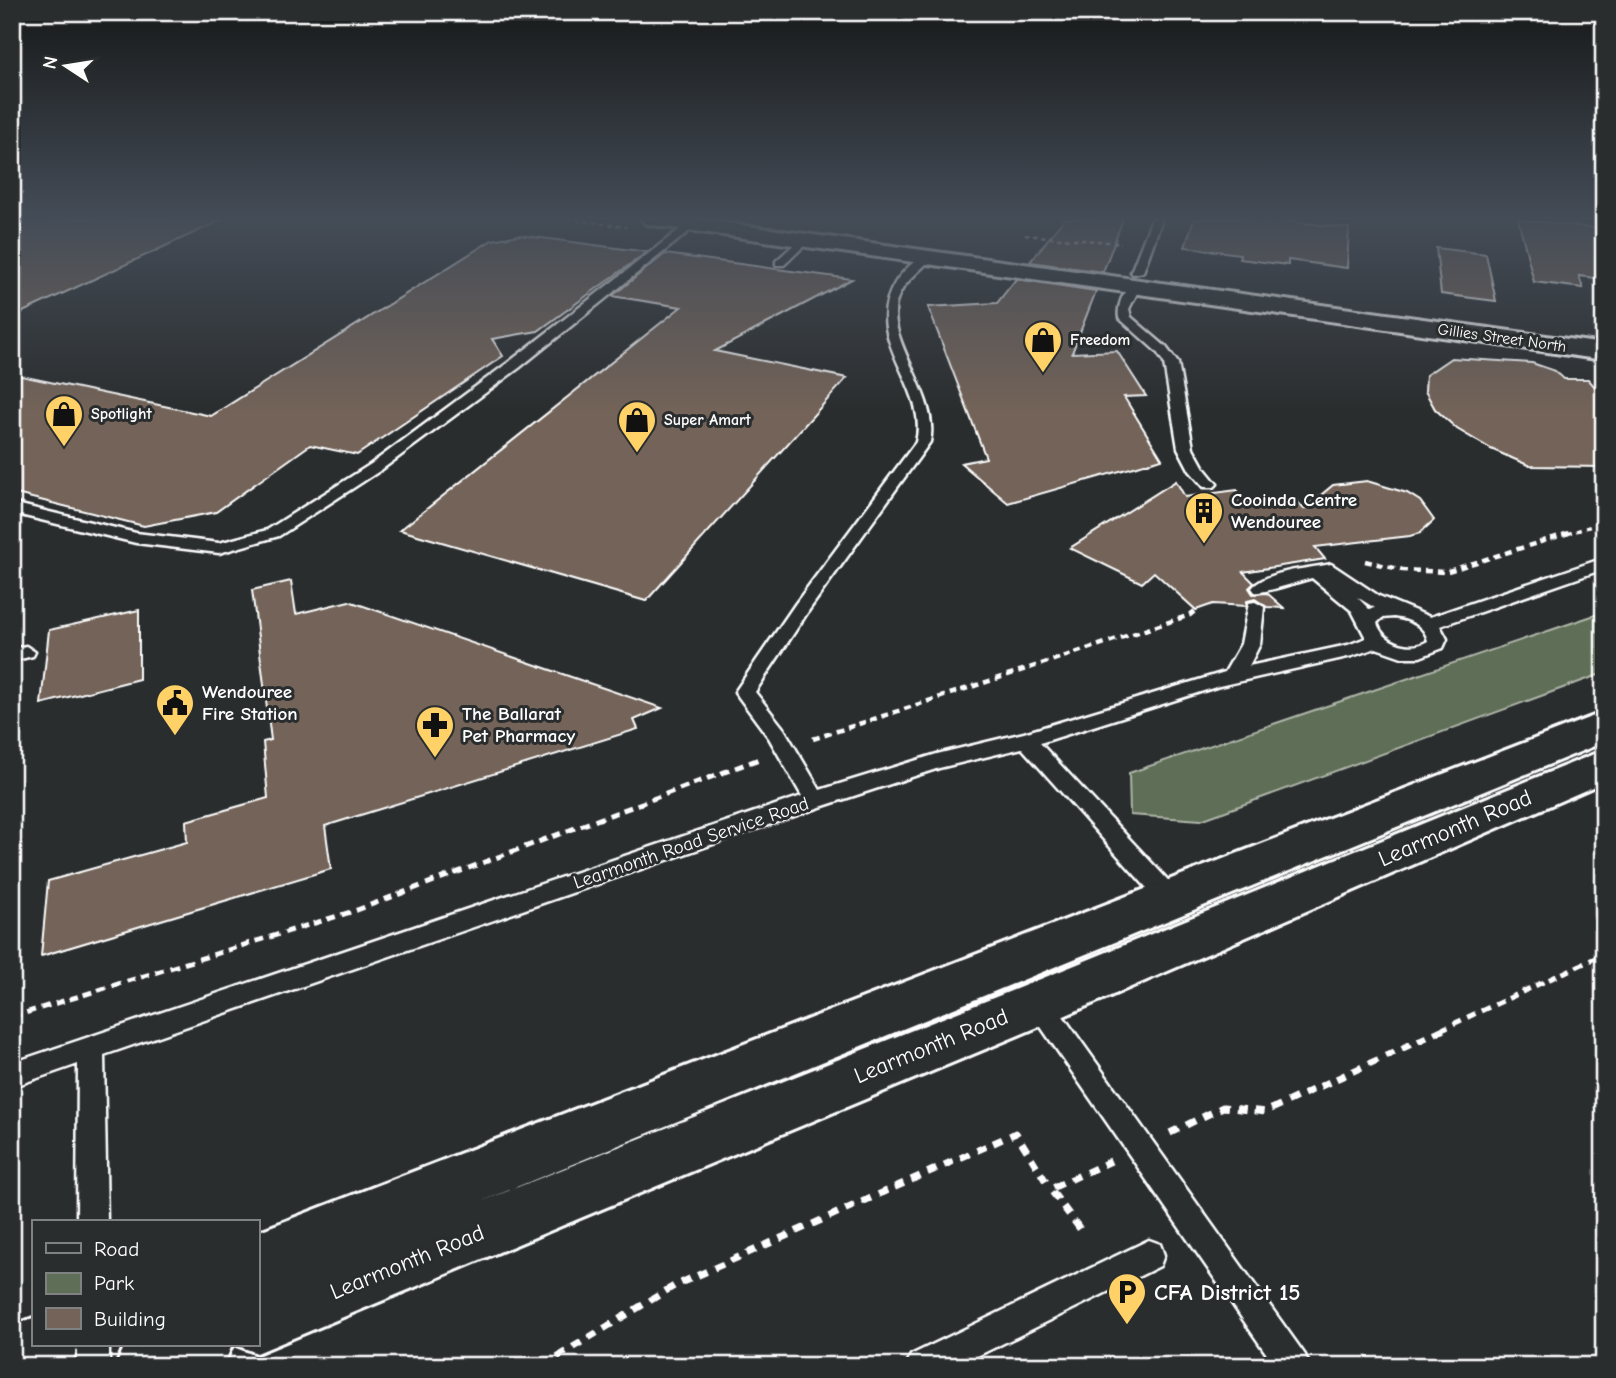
<svg xmlns="http://www.w3.org/2000/svg" width="1616" height="1378" viewBox="0 0 1616 1378" font-family="'Comic Neue',sans-serif">
	<style>
		.green { fill: #5f6e56; stroke: #afb6aa; stroke-width: 2 }
		.building { fill: #736359; stroke: #fff; stroke-width: 2 }
		.lines { fill: none; stroke-linecap: round; stroke-linejoin: round }
		.lane-casing { stroke: #fff; stroke-width: 5 }
		.secondary-casing { stroke: #fff; stroke-width: 6 }
		.path-far4 { stroke: #fff; stroke-width: 2.5; stroke-dasharray: 4.5 3.5; stroke-linecap: butt }
		.path-far3 { stroke: #fff; stroke-width: 3.5; stroke-dasharray: 5 4.5; stroke-linecap: butt }
		.path-far2 { stroke: #fff; stroke-width: 4.5; stroke-dasharray: 7 5; stroke-linecap: butt }
		.path-far1 { stroke: #fff; stroke-width: 5; stroke-dasharray: 9 6; stroke-linecap: butt }
		.path { stroke: #fff; stroke-width: 7; stroke-dasharray: 10 8; stroke-linecap: butt }
		.lane { fill: #2a2d2e; fill-rule: evenodd }
		.secondary { fill: #2a2d2e; fill-rule: evenodd }
		.labels { text-anchor: middle; dominant-baseline: central; stroke-width: 6; stroke-linejoin: round; paint-order: stroke }
		.far-street-label { font-size: 16px; fill: #fff; stroke: #2a2d2e }
		.far-poi-label { font-size: 16px; font-weight: bold; fill: #fff; stroke: #2a2d2e; text-anchor: start }
		.poi-label { font-size: 19px; font-weight: bold; fill: #fff; stroke: #2a2d2e; text-anchor: start }
		.street-label { font-size: 19px; fill: #fff; stroke: #2a2d2e }
		.near-street-label { font-size: 23px; fill: #fff; stroke: #2a2d2e }
		.near-poi-label { font-size: 23px; font-weight: bold; fill: #fff; stroke: #2a2d2e; text-anchor: start }
	</style>
	<rect width="100%" height="100%" fill="#2a2d2e"/>
	<filter id="ink" filterUnits="userSpaceOnUse"><feTurbulence type="fractalNoise" baseFrequency=".0143" numOctaves="2"/><feDisplacementMap in="SourceGraphic" scale="14" xChannelSelector="R" yChannelSelector="G"/><feConvolveMatrix kernelMatrix="1 2 1 2 8 2 1 2 1" color-interpolation-filters="sRGB"/></filter>
	<g filter="url(#ink)">
		<!-- green -->
		<path class="green" d="M1604,612v61l-403,147 -71,-5 -1,-42z"/>
		<!-- building -->
		<path class="building" d="M12,219h212l-212,98z
			M1064,219h59l-20,53 -73,-10z
			M1194,219h73l82,9 -2,40 -59,-8v5l-49,-6 1,-5 -55,-7z
			M1518,219l86,10v50l-25,-3 4,12 -49,-6z
			M519,235l128,17 -109,79 -46,8 11,17 -146,99 -47,-10 -94,67 -72,14 -132,-33v-119l199,42 281,-176z
			M1436,248l50,6 10,47 -55,-7z
			M665,254l187,25 -137,72 132,27 -201,223 -246,-71 281,-223 -69,-11z
			M1016,279l80,12 -24,62 45,-2 29,45 -22,1 38,62 -154,44 -47,-40 25,-5 -58,-151 69,-4z
			M1451,358l81,5 23,8 9,8h24l16,18v70l-74,-1 -39,-17 -34,-20 -22,-20 -10,-18 1,-16z
			M1176,481l9,16 52,-7 13,16 44,-8 10,11 29,-24 34,-4 40,12 13,8 14,19 -14,13 -10,3 -95,11 10,12 -82,13 11,11 -5,5 4,6 14,-1 17,15 -17,-1 -12,-8 -8,2 -1,5 -33,-2 -17,6 -42,-38 -12,11 -72,-35z
			M291,581l5,33 53,-13 313,107 -28,12 4,9 -313,97 6,43 -290,87 7,-75 139,-39 -1,-21 82,-23 -5,-56 8,-2 -19,-150z
			M139,610v69l-98,25 8,-74z"/>
		<g class="lines">
			<defs>
				<path id="lane" d="M1152,219h10l-19,53 -10,2 -2,-2z
					M688,223l9,2 -178,143 -138,102 -102,66 -60,17 -83,-10 -124,-30v-10l124,30 83,10 48,-13 104,-66 138,-102z
					M800,239l9,2 -25,24h-8v-4z
					M926,255l6,3c-12,13 -25,21 -33,37 -20,41 42,99 31,147l-121,168 -54,82 29,37 36,61 117,-36 87,-21 201,-61 16,-28 8,-41 6,-1 9,5 -4,37 -11,22 99,-21 18,-7 -14,-27 -40,-33c-13,3 -49,16 -57,14l-3,-4c17,-18 56,-19 79,-24l48,32 51,21 174,-59v11l-164,57 7,13 -4,9 -23,9h-18l-26,-9 -24,8 -133,30 -179,57 138,148 4,7 -4,7 -8,2 -8,-2 -140,-157 -83,20 -116,38 -719,249 3,167h-30l1,-158 -66,23v-24l790,-267 -33,-58 -34,-46 61,-89 120,-161c14,-57 -56,-102 -21,-159 6,-10 20,-24 31,-28zM1357,597l18,11 -6,1zM1394,617c15,2 31,8 34,24 -17,11 -45,2 -51,-18l5,-5z
					M1134,284l6,3 -11,22 2,8 35,30 12,16 15,85 11,20 13,16 -3,3h-10l-14,-16 -12,-23 -14,-85 -7,-11 -38,-34c-2,-11 4,-29 15,-34z
					M26,646l9,6 -2,4 -21,5v-12z
					M1039,992l9,3 257,360 5,11h-35l-245,-355 -4,-8 4,-8z
					M1149,1240l11,4 4,11 -4,11 -203,100h-51l5,-11z
					M77,1345h32v21h-32z"/>
				<path id="secondary" d="M642,219h55l907,125v16l-952,-135 -7,-2z
					M1604,712v30l-1124,460 541,-215 583,-237v32l-547,237 -800,334 -21,-8h21v-113z
					M33,1318v27h46l-9,21h-58v-40z
					M125,1345h107l-9,21h-107z"/>
			</defs>
			<!-- lane casing -->
			<use href="#lane" class="lane-casing"/>
			<!-- secondary casing -->
			<use href="#secondary" class="secondary-casing"/>
			<!-- path-far4 -->
			<path class="path-far4" d="M569,219l57,8
				M1025,235l96,8"/>
			<!-- path-far3 -->
			<path class="path-far3" d="M1567,534l37,-12"/>
			<!-- path-far2 -->
			<path class="path-far2" d="M1365,561l38,9 42,2 127,-40
				M813,739l377,-124 6,-5"/>
			<!-- path-far1 -->
			<path class="path-far1" d="M12,1017l345,-107 402,-151
				M1440,1030l164,-76"/>
			<!-- path -->
			<path class="path" d="M1170,1133l53,-26 42,5 179,-83
				M1080,1229l-30,-40 61,-28
				M542,1366l132,-80 342,-153 34,55"/>
			<!-- lane -->
			<use href="#lane" class="lane"/>
			<!-- secondary -->
			<use href="#secondary" class="secondary"/>
		</g>
	</g>
	<!-- sky -->
	<linearGradient id="sky" x2="0" y2="1"><stop stop-color="#171919"/><stop offset="0.53" stop-color="#444c57"/><stop offset="1" stop-color="#444c57" stop-opacity="0"/></linearGradient>
	<rect width="1616" height="412" fill="url(#sky)"/>
	<!-- icons -->
	<defs>
		<symbol id="shop-pin" viewBox="-11 -11 22 30"><path d="M0 17L-7.5 6A9.5 9.5 0 1 1 7.5 6Z" fill="#ffd166" stroke="#2a2d2e"/><path d="M-5-2.5h2.3a2.7 3.5 0 0 1 5.4 0H5L5.5 6h-11ZM-1.5-2.5h3a1.5 2.3 0 0 0-3 0Z" fill="#111"/></symbol>
		<symbol id="building-pin" viewBox="-11 -11 22 30"><path d="M0 17L-7.5 6A9.5 9.5 0 1 1 7.5 6Z" fill="#ffd166" stroke="#2a2d2e"/><path d="M-4-6H4V6H1V3H-1V6H-4ZM-2.5-4.3h1.7v1.8h-1.7ZM.8-4.3h1.7v1.8H.8ZM-2.5-1h1.7V.8h-1.7ZM.8-1h1.7V.8H.8Z" fill="#111"/></symbol>
		<symbol id="civic-pin" viewBox="-11 -11 22 30"><path d="M0 17L-7.5 6A9.5 9.5 0 1 1 7.5 6Z" fill="#ffd166" stroke="#2a2d2e"/><path d="M-.6-6.5H3V-4.5H.6V-3L4-1V1h2V6H-6V1h2V-1L-.6-3ZM-1.2 2.5V6h2.4V2.5Z" fill="#111"/></symbol>
		<symbol id="pharmacy-pin" viewBox="-11 -11 22 30"><path d="M0 17L-7.5 6A9.5 9.5 0 1 1 7.5 6Z" fill="#ffd166" stroke="#2a2d2e"/><path d="M-2-6h4v4h4v4h-4v4h-4v-4h-4v-4h4Z" fill="#111"/></symbol>
		<symbol id="parking-pin" viewBox="-11 -11 22 30"><path d="M0 17L-7.5 6A9.5 9.5 0 1 1 7.5 6Z" fill="#ffd166" stroke="#2a2d2e"/><path d="M-3.5-5.5H1a3.5 3.5 0 0 1 0 7H-1V5.5H-3.5ZM-1-3.4V-.6H.8a1.4 1.4 0 0 0 0-2.8Z" fill="#111"/></symbol>
	</defs>
	<g fill-rule="evenodd">
		<use href="#shop-pin" x="1021" y="318" width="44" height="60"/>
		<use href="#shop-pin" x="42" y="392" width="44" height="60"/>
		<use href="#shop-pin" x="615" y="398" width="44" height="60"/>
		<use href="#building-pin" x="1182" y="489" width="44" height="60"/>
		<use href="#civic-pin" x="153" y="681" width="44" height="60"/>
		<use href="#pharmacy-pin" x="413" y="703" width="44" height="60"/>
		<use href="#parking-pin" x="1105" y="1270" width="44" height="60"/>
	</g>
	<g class="labels">
		<!-- far-street labels -->
		<g class="far-street-label">
			<text transform="translate(1502 338) rotate(8)">Gillies Street North</text>
		</g>
		<!-- far-poi labels -->
		<g class="far-poi-label">
			<text x="1070" y="340">Freedom</text>
			<text x="91" y="414">Spotlight</text>
			<text x="664" y="420">Super Amart</text>
		</g>
		<!-- poi labels -->
		<g class="poi-label">
			<text x="1231" y="500">Cooinda Centre<tspan x="1231" dy="22">Wendouree</tspan></text>
			<text x="202" y="692">Wendouree<tspan x="202" dy="22">Fire Station</tspan></text>
			<text x="462" y="714">The Ballarat<tspan x="462" dy="22">Pet Pharmacy</tspan></text>
		</g>
		<!-- street labels -->
		<g class="street-label">
			<text transform="translate(691 843) rotate(-19)">Learmonth Road Service Road</text>
		</g>
		<!-- near-street labels -->
		<g class="near-street-label">
			<text transform="translate(1455 828) rotate(-23)">Learmonth Road</text>
			<text transform="translate(931 1046) rotate(-22)">Learmonth Road</text>
			<text transform="translate(407 1262) rotate(-22)">Learmonth Road</text>
		</g>
		<!-- near-poi labels -->
		<g class="near-poi-label">
			<text x="1154" y="1292">CFA District 15</text>
		</g>
	</g>
	<!-- margin -->
	<rect width="1616" height="1378" fill="none" stroke="#2a2d2e" stroke-width="42"/>
	<rect x="21" y="21" width="1574" height="1336" fill="none" stroke="#fff" stroke-width="2.5" filter="url(#ink)"/>
	<!-- legend -->
	<rect x="32" y="1220" width="228" height="126" fill="#2a2d2e" stroke="#7f8182" stroke-width="2"/>
	<rect x="46" y="1243" width="35" height="10" fill="#2a2d2e" stroke="#7f8182" stroke-width="2"/>
	<text x="94" y="1256" font-size="21" fill="#ffffff">Road</text>
	<rect x="46" y="1273" width="35" height="21" fill="#5f6e56" stroke="#7f8182" stroke-width="2"/>
	<text x="94" y="1290" font-size="21" fill="#ffffff">Park</text>
	<rect x="46" y="1308" width="35" height="21" fill="#736359" stroke="#7f8182" stroke-width="2"/>
	<text x="94" y="1326" font-size="21" fill="#ffffff">Building</text>
	<!-- north arrow -->
	<g transform="translate(66 66) rotate(282)" stroke="#2a2d2e" stroke-width="5" paint-order="stroke">
	<path d="M0-5L12 26L0 18L-12 26Z" fill="#ffffff"/>
	<text y="-10" font-size="19" font-weight="bold" text-anchor="middle" fill="#ffffff">N</text>
	</g>
</svg>
